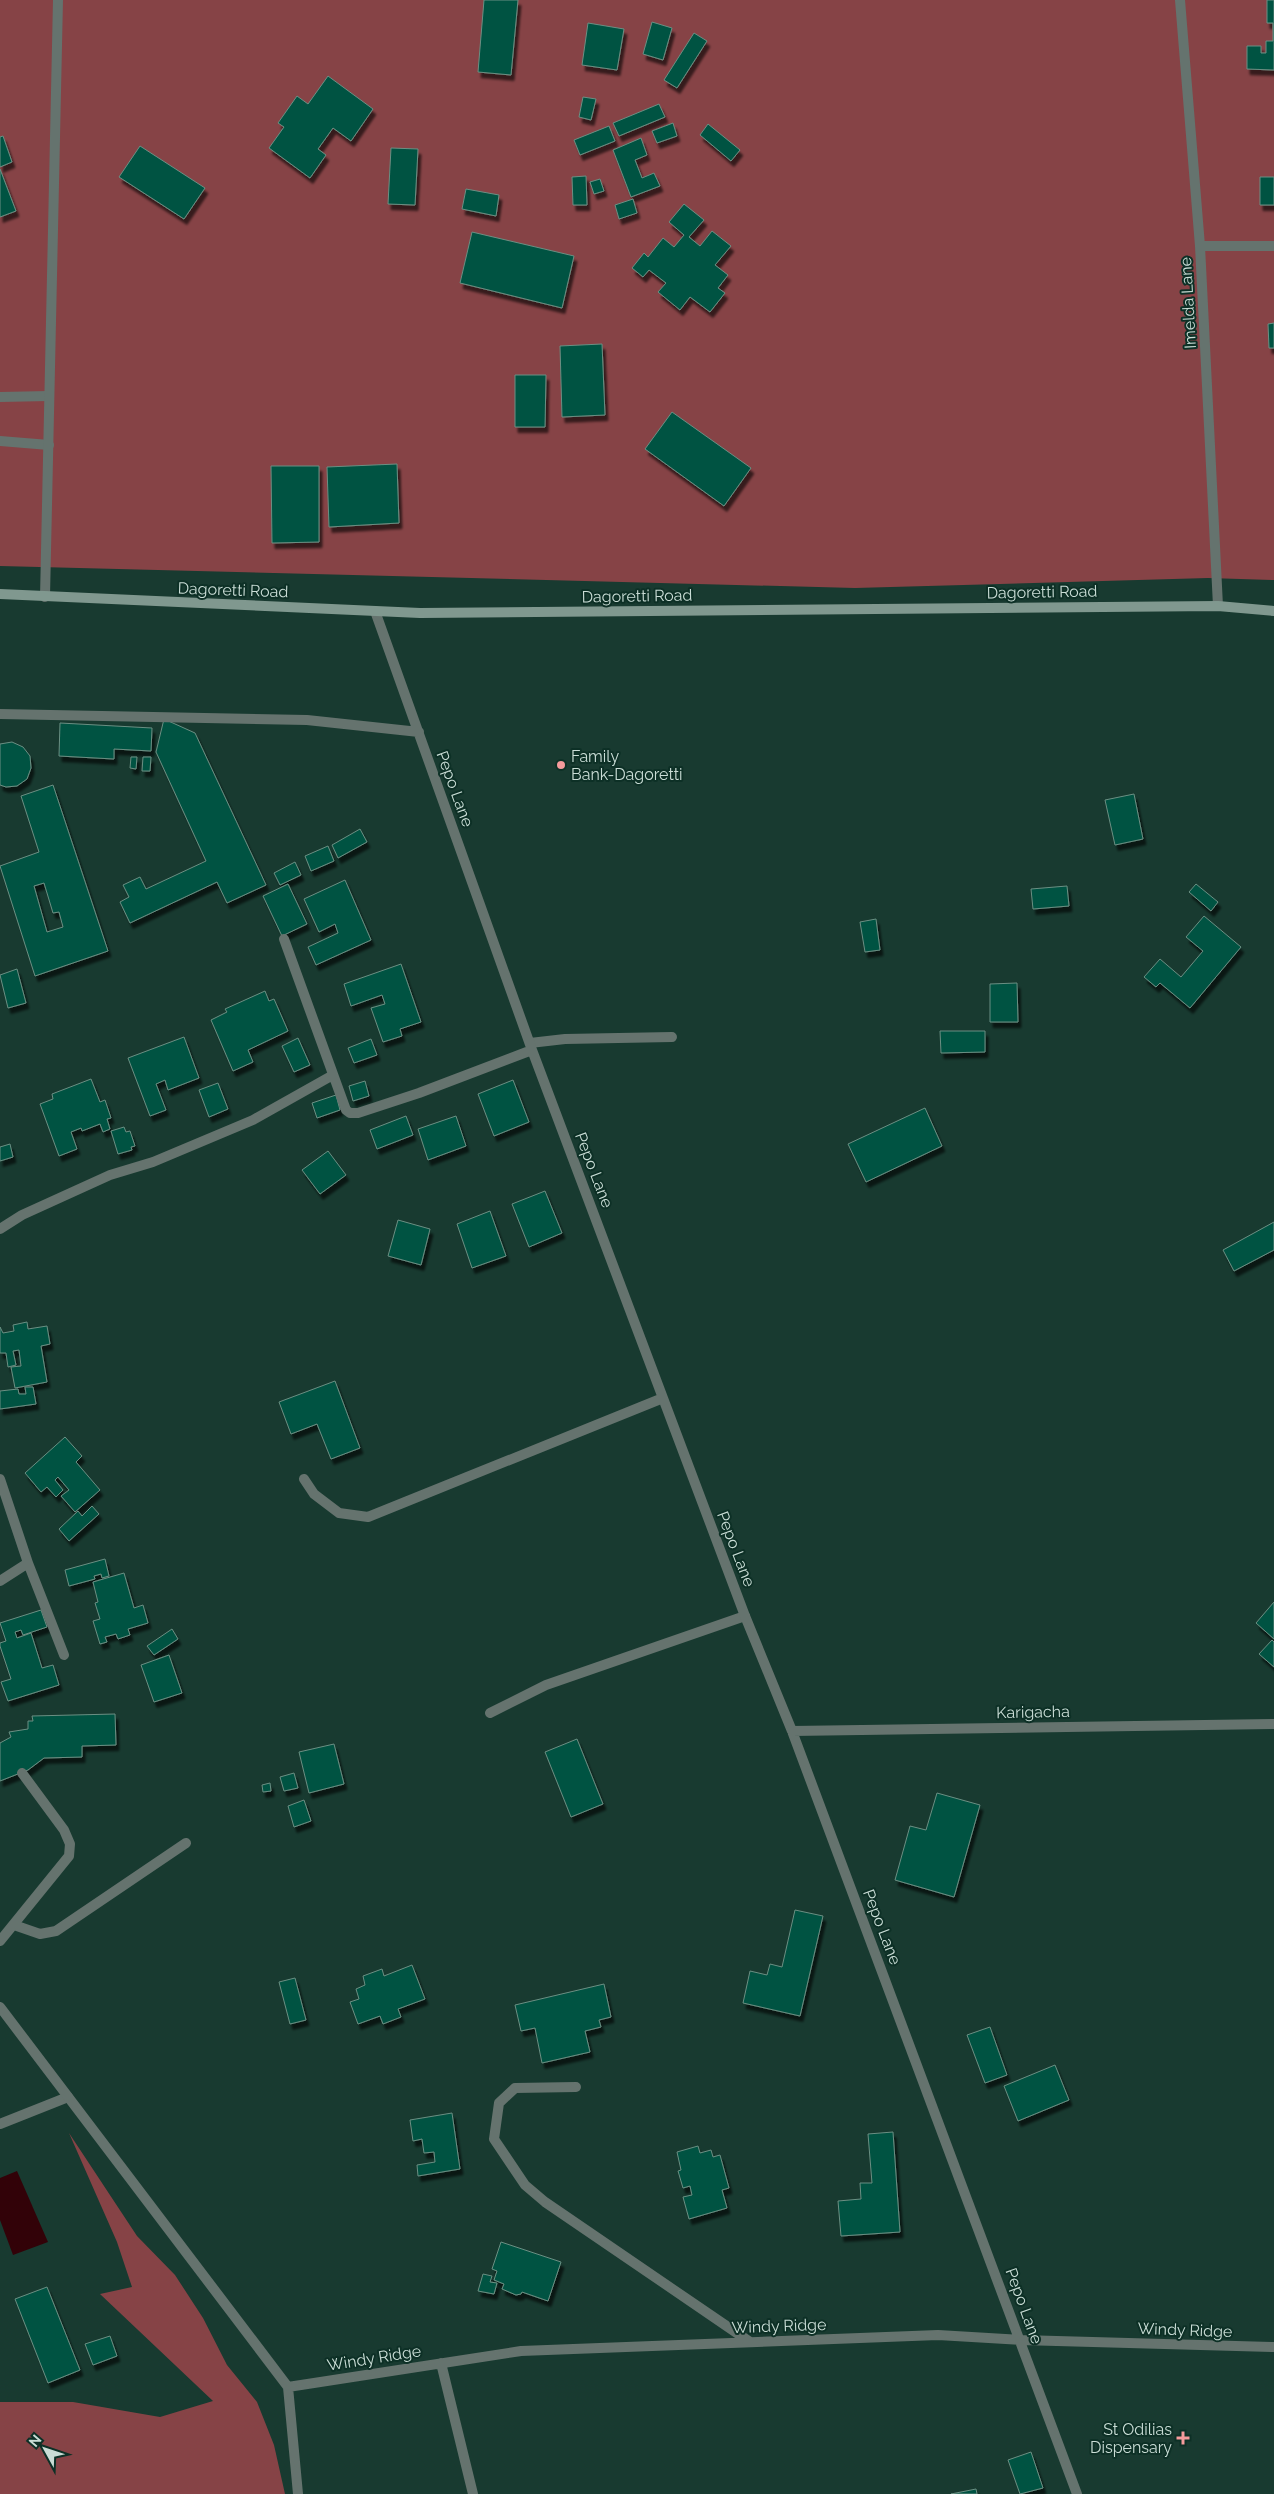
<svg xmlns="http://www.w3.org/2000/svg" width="1274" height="2494" viewBox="0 0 1274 2494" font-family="Raleway,sans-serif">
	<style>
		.green { fill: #864346 }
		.water { fill: #320208 }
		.building { fill: #005342; stroke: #6b8f83; fill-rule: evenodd; filter: url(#shadow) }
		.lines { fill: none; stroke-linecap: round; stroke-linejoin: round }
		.service { stroke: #65736e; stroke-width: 10 }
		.minor { stroke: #65736e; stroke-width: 10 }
		.secondary { stroke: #80988f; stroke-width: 10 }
		.poi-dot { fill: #f59b9c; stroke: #0d3026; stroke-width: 2 }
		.labels { text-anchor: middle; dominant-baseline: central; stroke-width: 4; stroke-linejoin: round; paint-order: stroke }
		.street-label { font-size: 16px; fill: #caddd6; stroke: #0d3026 }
		.poi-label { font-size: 16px; fill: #caddd6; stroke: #0d3026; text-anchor: start }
	</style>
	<defs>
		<filter id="shadow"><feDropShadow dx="3" dy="5.5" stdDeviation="1" flood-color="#0009"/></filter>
	</defs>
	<rect width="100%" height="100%" fill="#183a30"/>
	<!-- green -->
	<path class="green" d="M0,0h1274v580l-66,-2 -353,10 -855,-22z
		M69,2133l68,103 38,39 28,43 24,47 30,37 17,43 11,49h-285v-92h73l87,15 53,-16 -113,-107 32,-7 -15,-45z"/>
	<!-- water -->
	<path class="water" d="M17,2171l31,71 -35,13 -13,-35v-42z"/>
	<!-- building -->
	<path class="building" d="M484,0h34l-7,75 -33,-3z
		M1267,0h7v70l-27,-1v-23h14v7h5v-12h7v-18h-6z
		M652,22l20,6 -9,32 -20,-6z
		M588,23l36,6 -7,41 -35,-5z
		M694,33l13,8 -30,47 -13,-8z
		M328,76l45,33 -22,32 -18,-13 -15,21 8,6 -16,23 -41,-30 15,-21 -6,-4 19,-27 11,8z
		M583,97l13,2 -5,21 -12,-3z
		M659,104l6,13 -46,19 -6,-13z
		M673,123l4,13 -20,7 -5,-12z
		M708,124l32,26 -9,11 -31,-26z
		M609,126l6,15 -35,14 -6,-15z
		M3,136l9,26 -12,5v-30z
		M641,138l6,17 -12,5 7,18 12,-5 6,13 -29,11 -18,-47z
		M140,146l65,42 -21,31 -65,-42z
		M391,148l27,1 -3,56 -27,-1z
		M0,169l16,42 -16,6z
		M586,176l1,29h-14l-1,-28z
		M1260,177h14v28h-14z
		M600,179l4,12 -10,3 -4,-12z
		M466,189l33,6 -3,21 -34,-7z
		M633,199l4,14 -18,6 -4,-14z
		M684,204l20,16 -15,17 11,9 12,-15 19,15 -16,19 13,10 -10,13 7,5 -15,19 -20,-15 -10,13 -22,-18 8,-9 -17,-13 -6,7 -11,-9 12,-15 4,4 15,-19 11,9 10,-12 -15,-13z
		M472,232l102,24 -12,52 -102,-25z
		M1274,323v25h-5l-1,-24z
		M602,344l3,71 -43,2 -2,-71z
		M515,375h31l-1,52h-30z
		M672,412l79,56 -27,38 -79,-57z
		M397,464l2,59 -70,4 -2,-60z
		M271,466h48v76l-47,1z
		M164,719l31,14 71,152 -39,18 -10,-21 -87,41 -10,-21 9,-5 -6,-12 17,-8 6,12 60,-28 -50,-109z
		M60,723l92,5 -1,23 -37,-2v10l-55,-3z
		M12,742l11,5 7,9 1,12 -4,11 -10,7 -11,1 -6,-2v-41z
		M131,757h6l-1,12 -6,-1z
		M143,757h8l-1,14h-8z
		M53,785l55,166 -73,25 -35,-110 39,-14 -18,-56zM44,883l9,30 6,-1 4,15 -16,5 -13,-46z
		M1134,794l9,45 -28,6 -10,-45z
		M360,829l7,13 -29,16 -6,-13z
		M328,846l6,15 -23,10 -6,-15z
		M295,862l6,13 -21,10 -6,-12z
		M345,880l26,60 -55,25 -8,-18 30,-14 -3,-9 -16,8 -15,-33z
		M288,884l19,40 -25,12 -19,-40z
		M1196,884l22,18 -7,9 -22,-19z
		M1067,886l2,20 -36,3 -2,-20z
		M1204,916l37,31 -51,61 -30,-25 -4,4 -12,-10 16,-18 21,18 22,-26 -17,-14z
		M876,919l4,31 -15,2 -5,-30z
		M401,964l20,58 -21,7 2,7 -19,6 -12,-34 14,-4 -3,-9 -31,11 -7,-22z
		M17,969l9,34 -18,5 -8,-33z
		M1017,983l1,39h-28v-38z
		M265,991l4,10 5,-2 14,32 -40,19 5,12 -20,9 -22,-51 16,-8 -2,-3z
		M940,1031h45v21l-44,1z
		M184,1037l15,41 -31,12 -3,-10 -9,4 10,26 -16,6 -22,-58z
		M298,1038l12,27 -16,7 -12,-26z
		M371,1039l6,16 -23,8 -6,-15z
		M91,1079l9,23 5,-2 6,18 -4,1 3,10 -7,3 -3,-8 -18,7 -1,-3 -10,4 6,17 -18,7 -19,-52 13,-5 -1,-5z
		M513,1080l16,42 -35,14 -16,-42z
		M365,1081l4,15 -16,5 -4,-15z
		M218,1083l10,26 -19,8 -10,-27z
		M336,1095l4,15 -23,8 -5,-15z
		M925,1108l17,38 -76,36 -18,-38z
		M406,1116l7,19 -36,14 -7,-19z
		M456,1116l10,30 -38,14 -10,-31z
		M124,1127l2,5 4,-1 5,15 -4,1 1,3 -14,4 -7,-23z
		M10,1144l3,13 -13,4v-14z
		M328,1151l18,24 -26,19 -18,-24z
		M545,1191l17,42 -33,14 -17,-43z
		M490,1211l16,45 -34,12 -15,-44z
		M398,1220l32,9 -9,36 -33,-9z
		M1274,1222v28l-40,21 -11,-21z
		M27,1322l1,7 19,-3 3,18 -9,2 6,36 -32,6 -4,-21 10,-1 -2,-16 -6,1 3,14 -8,2 -2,-14h-6v-26l3,6 11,-2 -1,-6z
		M335,1381l25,67 -29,11 -14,-35 -26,10 -12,-32z
		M25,1387h8l3,17 -36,5v-18l18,-2 1,5h7z
		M65,1437l17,19 -6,6 24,28 -25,22 -14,-16 8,-6 -11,-13 -3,3 8,10 -7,7 -9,-10 -6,5 -16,-19z
		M92,1506l7,8 -30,27 -10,-12 19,-18 4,5z
		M105,1559l4,17 -7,2 -1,-4 -7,2 1,3 -26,7 -4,-16z
		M124,1573l10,35 9,-3 5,18 -20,6 2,6 -12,4 -2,-5 -11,3 2,5 -7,2 -7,-23 7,-2 -5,-16 3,-1 -5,-20z
		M1274,1602v37l-18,-16z
		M41,1610l6,17 -24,8 -2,-5 -6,2 2,6 14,-5 11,35 11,-3 6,20 -51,16 -7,-19 10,-3 -11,-33v-3l6,-2 -6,-18z
		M172,1629l6,10 -24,16 -7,-9z
		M1272,1640l2,2v25l-15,-13z
		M169,1655l13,38 -28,9 -13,-37z
		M115,1714l1,31 -34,1v11l-38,1 -16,12 -28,11v-38l11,-6 -2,-5 19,-3v-8h5l-1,-5z
		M577,1739l26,65 -32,13 -26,-65z
		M334,1744l10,40 -35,9 -10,-41z
		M294,1773l4,15 -14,3 -4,-14z
		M270,1783l1,8 -8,1 -1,-7z
		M937,1793l43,12 -26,92 -59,-17 15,-54 16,4z
		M304,1800l7,21 -17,6 -6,-21z
		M795,1910l28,6 -23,100 -57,-13 7,-32 17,4 3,-11 12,3z
		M412,1965l13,34 -27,10 3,8 -18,7 -3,-8 -22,8 -8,-22 9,-3 -3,-10 9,-4 -2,-9 19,-7 2,7z
		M295,1978l11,42 -16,4 -11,-42z
		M604,1984l7,33 -12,3 2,7 -16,4 5,21 -48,11 -7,-35 -14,3 -6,-26z
		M990,2027l17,48 -22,8 -18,-48z
		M1055,2065l14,35 -51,21 -14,-35z
		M452,2113l8,56 -42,7 -1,-11 18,-3 -1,-10 -10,1 -2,-14 -9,2 -3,-21z
		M893,2132l7,100 -59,4 -3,-35 23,-2 -1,-16h12l-4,-49z
		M698,2146l2,7 11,-3 2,7 7,-2 9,33 -7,2 5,18 -38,11 -6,-22 9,-2 -2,-9 -7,2 -5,-17 3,-1 -4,-18z
		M501,2242l60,20 -13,39 -26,-9 -1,2 -5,1 -14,-6 2,-5 -10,-4 3,-9 -5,-2z
		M483,2274l9,2 -2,6 7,1 -3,11 -16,-3z
		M47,2287l33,83 -32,13 -33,-84z
		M110,2336l7,20 -24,9 -8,-21z
		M1031,2452l12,36 -23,6 -12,-34z
		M976,2489l1,5h-26z"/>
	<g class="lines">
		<!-- service -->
		<path class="service" d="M0,397l49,-1
			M0,441l49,4
			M530,1043l35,-4 107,-2
			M490,1713l56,-28 199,-69
			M0,2124l68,-27"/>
		<!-- minor -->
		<path class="minor" d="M1180,0l20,246 18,360
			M1200,246h74
			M45,597l13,-597
			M375,611l157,439 213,566 47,115 285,763
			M0,714l307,6 112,12
			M284,939l62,171 4,3h8l61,-20 113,-43
			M0,1229l22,-14 88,-40 43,-13 100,-42 80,-45
			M0,1479l28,84 36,92
			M304,1479l10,15 25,19 29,4 295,-119
			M0,1581l28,-18
			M792,1731l482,-7
			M14,1925l26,9 16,-3 130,-88
			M0,1941l69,-85 1,-12 -6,-14 -42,-57
			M0,2007l288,380 10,107
			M576,2087l-61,1 -16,15 -5,36 31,46 20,17 205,140
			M441,2363l32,131
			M288,2387l233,-36 417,-16 83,5 253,7"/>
		<!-- secondary -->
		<path class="secondary" d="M0,594l420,19 798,-7 56,5"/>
	</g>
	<!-- markers -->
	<g class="poi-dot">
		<circle cx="561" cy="765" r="5"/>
		<path d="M1180.5 2430.5h5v5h5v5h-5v5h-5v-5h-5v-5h5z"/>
	</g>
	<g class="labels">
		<!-- street labels -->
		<g class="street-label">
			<text transform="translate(1188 303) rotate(-93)">Imelda Lane</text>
			<text transform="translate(233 590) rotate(2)">Dagoretti Road</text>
			<text transform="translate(1042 592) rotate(-1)">Dagoretti Road</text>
			<text transform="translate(637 596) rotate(-1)">Dagoretti Road</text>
			<text transform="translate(455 789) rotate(70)">Pepo Lane</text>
			<text transform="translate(594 1170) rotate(69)">Pepo Lane</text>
			<text transform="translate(736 1549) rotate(69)">Pepo Lane</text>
			<text transform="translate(1033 1712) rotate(-1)">Karigacha</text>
			<text transform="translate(882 1927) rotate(69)">Pepo Lane</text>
			<text transform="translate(1024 2306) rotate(70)">Pepo Lane</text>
			<text transform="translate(779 2326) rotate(-2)">Windy Ridge</text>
			<text transform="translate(1185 2330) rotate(2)">Windy Ridge</text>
			<text transform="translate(374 2358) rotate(-9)">Windy Ridge</text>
		</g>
		<!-- poi labels -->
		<g class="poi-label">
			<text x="571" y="756">Family<tspan x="571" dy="18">Bank-Dagoretti</tspan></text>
			<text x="1172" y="2429" text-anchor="end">St Odilias<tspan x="1172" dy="18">Dispensary</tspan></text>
		</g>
	</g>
	<!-- north arrow -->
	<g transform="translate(45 2449) rotate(310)" stroke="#0d3026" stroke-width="4" paint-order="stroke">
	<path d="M0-4L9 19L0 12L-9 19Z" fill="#caddd6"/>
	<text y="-8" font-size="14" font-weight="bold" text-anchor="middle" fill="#caddd6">N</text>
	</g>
</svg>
